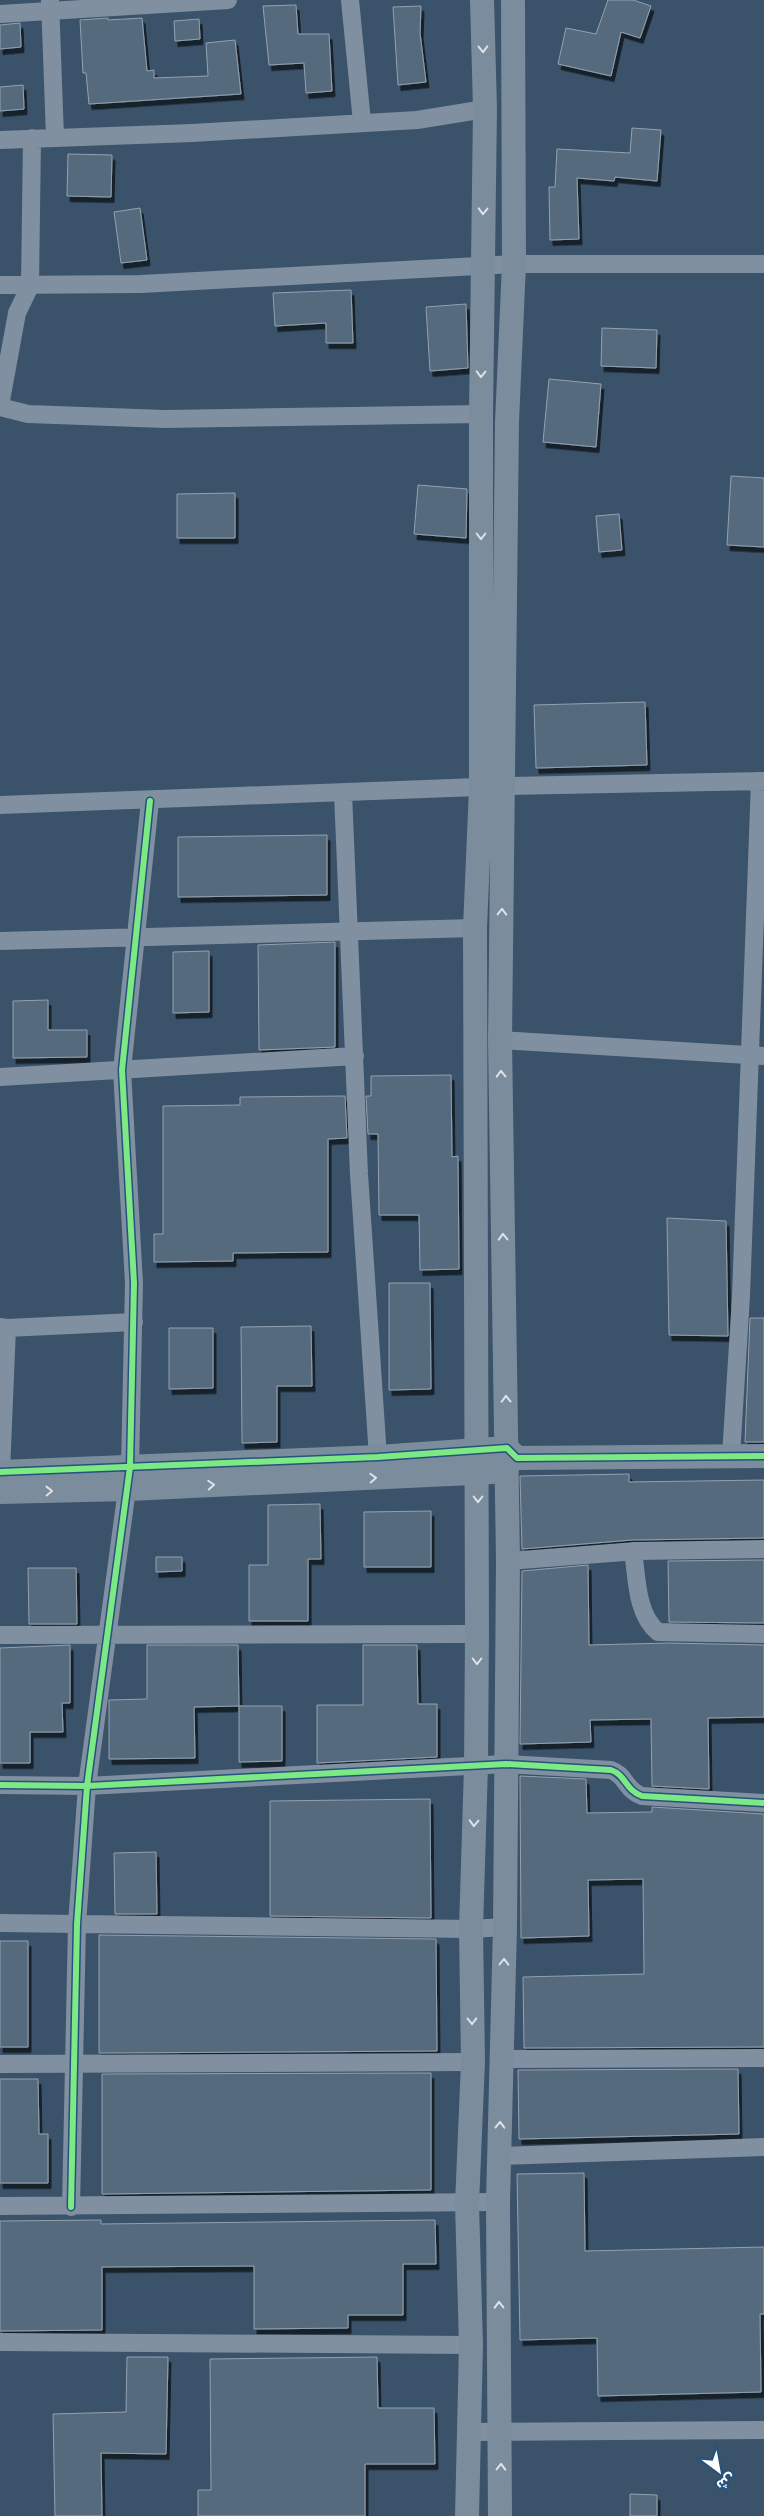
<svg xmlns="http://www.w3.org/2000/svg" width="764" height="2516" viewBox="0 0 764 2516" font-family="Montserrat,'Noto Sans Arabic',sans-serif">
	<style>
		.building { fill: #576a7d; stroke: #93a1af; filter: url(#shadow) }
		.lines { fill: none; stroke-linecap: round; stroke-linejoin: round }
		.street { stroke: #8090a0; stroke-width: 18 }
		.secondary { stroke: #7b8c9d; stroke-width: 24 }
		.cycleway-casing { stroke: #26527e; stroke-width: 9 }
		.cycleway { stroke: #7ce984; stroke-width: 6 }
		.oneway { stroke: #dee2e6 }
	</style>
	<defs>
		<filter id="shadow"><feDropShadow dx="3" dy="5.5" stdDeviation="0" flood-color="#0009"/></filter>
	</defs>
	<rect width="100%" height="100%" fill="#3a526a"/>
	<!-- building -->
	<path class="building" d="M608,0h25l18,6 -11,32 -19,-6 -10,44 -53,-12 8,-36 30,6z
		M296,5l2,29h31l3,57 -26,2 -2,-30 -35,2 -6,-59z
		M421,6l-1,27 6,49 -28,3 -5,-78z
		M108,18v2l34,-2 5,53 7,-1v8l54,-2 -2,-33 29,-3 6,54 -152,10 -3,-31h-3l-3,-53z
		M199,19l1,20 -25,2 -1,-20z
		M20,23l1,24 -21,2v-24z
		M23,85l1,24 -24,2v-24z
		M632,128l29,2 -4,51 -42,-4 -1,4 -37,-3 2,61 -29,1 -1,-53h6l2,-38 73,4z
		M68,154l44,1 -1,42 -44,-1z
		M140,208l7,52 -26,3 -7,-51z
		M351,290l2,53h-27v-20l-51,3 -2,-33z
		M466,304l2,64 -38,3 -4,-64z
		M602,328l55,2 -1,38 -55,-2z
		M549,379l52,5 -5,63 -53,-5z
		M731,476l33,2v69l-37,-2z
		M418,485l49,4 -1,49 -52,-4z
		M235,493v45h-58v-44z
		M619,514l3,36 -23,2 -3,-36z
		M645,702l2,63 -111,3 -2,-63z
		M327,835v60l-149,2v-60z
		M335,942v105l-76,3 -1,-105z
		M209,951v61l-36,1v-61z
		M48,1000v30h39v27l-74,1v-57z
		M451,1075l1,82 6,-1 1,113 -39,1 -1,-55h-40l-1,-81h-10l-2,-38h5v-20z
		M345,1096l2,42 -19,1v113l-95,1v8l-79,1v-28h9v-128l77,-1v-8z
		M667,1218l59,3 2,115 -59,-1z
		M389,1283h41l1,106 -42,1z
		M750,1318h14v124h-19z
		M311,1326l1,60h-35v56l-35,1 -1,-116z
		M169,1328h44v60l-44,1z
		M629,1474v8l135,-2v58l-132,2 -110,9 -2,-73z
		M320,1504l1,55h-13v62h-59v-56h19v-60z
		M431,1511v56h-67v-55z
		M156,1557h26v14l-26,1z
		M764,1560v63l-95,-1 -1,-61z
		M588,1565l1,80 80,-2 95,2v72l-56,1 1,71 -57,-3 -1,-67 -61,1 1,22 -71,2 2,-173z
		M28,1568h48l1,56h-48z
		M70,1645v58h-8l1,29h-33v31h-30v-115z
		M147,1645h91l1,61 -45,1 1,51 -86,1v-59l38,-1z
		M363,1645h54l1,59h19v53l-120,6v-58h46z
		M239,1706h43v55l-43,1z
		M520,1776l66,3 1,34 65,-1v-5l112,7v233l-240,1 -1,-71 121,-3 -1,-95 -55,1 1,56 -68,2z
		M430,1799l1,119 -161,-2v-115z
		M156,1852l1,62h-42l-1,-61z
		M99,1935l337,4 1,112 -338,2z
		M0,1941h28v106h-28z
		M738,2069l1,65 -220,5 -1,-69z
		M431,2073v117l-329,4v-120z
		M0,2079h38l1,55h9v49h-48z
		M584,2173l1,78 179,-4v67h-4l1,78 -163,4 -1,-58 -77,2 -3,-166z
		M101,2220v4l334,-4 1,44h-33v51h-55v13l-94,1v-63l-152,1v63l-102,1v-110z
		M127,2357h41l-2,97 -65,-1 1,63h-47l-2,-102 73,-2z
		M377,2357l1,51h56l1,56h-70v52h-167v-26h13l-1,-131z
		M630,2494l27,1v21h-27z"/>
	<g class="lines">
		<!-- street -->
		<path class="street" d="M50,0l5,137
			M350,0l12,122
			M0,14l228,-14
			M0,140l192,-7 225,-13 68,-11
			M0,285l141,-1 373,-20h250
			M0,406l17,-93 13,-27 2,-148
			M0,407l28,7 137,5 316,-5
			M343,793l16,381 19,283
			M0,805l504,-19 260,-5
			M0,941l475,-13
			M500,1040l264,16
			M0,1077l355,-21
			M0,1327l7,1 -6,144
			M7,1328l127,-6
			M731,1456l10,-160 19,-515
			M633,1551c4,26 3,63 25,81l106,2
			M508,1561l128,-10 128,-2
			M0,1635l477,-1
			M0,1785l87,1 419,-22 105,6c15,5 14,20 31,26l122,7
			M0,1923l471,6 34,-2
			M501,2059l263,-1
			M0,2064l473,-2
			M500,2156l264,-9
			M0,2206l498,-4
			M71,2207l6,-283 10,-138 43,-319 4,-184 -12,-213 28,-269
			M0,2342l471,3
			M468,2432l296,-2"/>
		<!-- secondary -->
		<path class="secondary" d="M0,1472l378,-15 129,-9 10,10 247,-2
			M0,1492l129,-3 364,-17
			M467,2516l4,-171 -4,-141 6,-142 -2,-133 5,-163 1,-132 -2,-706 6,-140v-374l4,-305 -3,-109
			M500,2516l-2,-314 7,-275 3,-366 -8,-521 7,-618 7,-158 -1,-264"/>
		<defs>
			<path id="cycleway" d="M0,1472l378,-15 129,-9 10,10 247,-2
				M0,1785l87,1 419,-22 105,6c15,5 14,20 31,26l122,7
				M71,2207l6,-283 10,-138 43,-319 4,-184 -12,-213 28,-269"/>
		</defs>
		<!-- cycleway casing -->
		<use href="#cycleway" class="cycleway-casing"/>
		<!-- cycleway -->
		<use href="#cycleway" class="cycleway"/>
	</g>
	<!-- one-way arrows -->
	<defs><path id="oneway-chevron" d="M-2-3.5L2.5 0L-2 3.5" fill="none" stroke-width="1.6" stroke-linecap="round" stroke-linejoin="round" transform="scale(1.25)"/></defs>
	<g class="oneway">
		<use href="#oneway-chevron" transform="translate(483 49) rotate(89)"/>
		<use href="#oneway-chevron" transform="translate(483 211) rotate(91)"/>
		<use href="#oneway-chevron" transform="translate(481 374) rotate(91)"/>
		<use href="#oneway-chevron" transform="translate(481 536) rotate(90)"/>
		<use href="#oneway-chevron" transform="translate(502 912) rotate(-89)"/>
		<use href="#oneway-chevron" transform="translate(501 1074) rotate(-91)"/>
		<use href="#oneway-chevron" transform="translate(503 1237) rotate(-91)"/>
		<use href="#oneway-chevron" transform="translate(506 1399) rotate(-91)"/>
		<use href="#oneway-chevron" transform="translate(373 1478) rotate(-3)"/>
		<use href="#oneway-chevron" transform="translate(211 1485) rotate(-3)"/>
		<use href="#oneway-chevron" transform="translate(49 1491) rotate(-1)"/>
		<use href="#oneway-chevron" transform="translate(478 1499) rotate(90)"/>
		<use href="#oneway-chevron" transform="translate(477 1661) rotate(90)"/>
		<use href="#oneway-chevron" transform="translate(474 1823) rotate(92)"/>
		<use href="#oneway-chevron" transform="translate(504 1962) rotate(-89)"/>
		<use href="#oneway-chevron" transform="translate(472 2021) rotate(89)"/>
		<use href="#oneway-chevron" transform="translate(500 2125) rotate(-89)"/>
		<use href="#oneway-chevron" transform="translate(499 2305) rotate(-91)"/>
		<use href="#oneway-chevron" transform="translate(501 2467) rotate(-89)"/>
	</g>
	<!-- north arrow -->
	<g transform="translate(719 2471) rotate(148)" stroke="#26527e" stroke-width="4" paint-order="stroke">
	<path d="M0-4L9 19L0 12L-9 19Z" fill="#ffffff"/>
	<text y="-8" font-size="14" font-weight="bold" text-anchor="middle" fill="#ffffff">ش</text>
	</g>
</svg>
